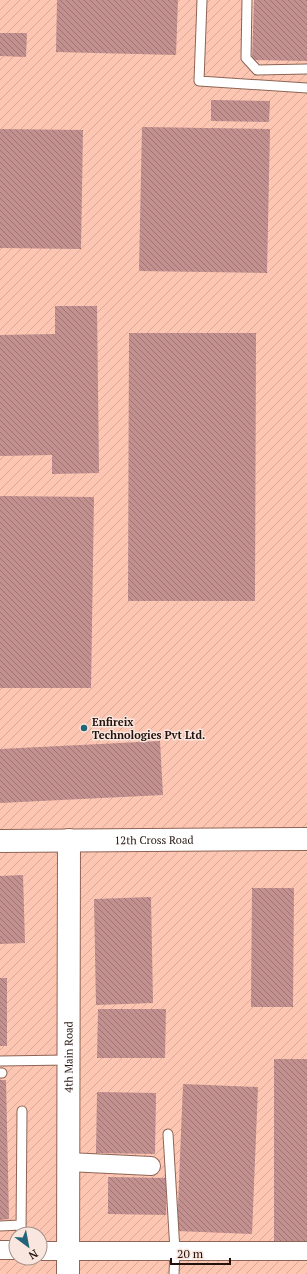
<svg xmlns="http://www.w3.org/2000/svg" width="307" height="1274" viewBox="0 0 307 1274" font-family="'PT Serif',serif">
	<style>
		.industrial { fill: url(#industrial-furrows); fill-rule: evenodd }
		.building { fill: url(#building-back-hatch) }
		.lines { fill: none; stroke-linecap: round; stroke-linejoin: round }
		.service-casing { stroke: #8e6455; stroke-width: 11 }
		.minor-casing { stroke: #8e6455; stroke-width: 20 }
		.tertiary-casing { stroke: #8e6455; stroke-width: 24 }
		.service { stroke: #fff; stroke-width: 9 }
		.minor { stroke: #fff; stroke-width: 18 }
		.tertiary { stroke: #fff; stroke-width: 22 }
		.poi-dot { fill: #226578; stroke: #f9e6de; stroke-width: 1.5 }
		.labels { text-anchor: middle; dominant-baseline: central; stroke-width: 3; stroke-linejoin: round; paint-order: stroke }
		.poi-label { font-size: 11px; font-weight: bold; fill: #24130d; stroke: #f9e6de; text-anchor: start }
		.street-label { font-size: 11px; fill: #24130d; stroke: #f9e6de }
	</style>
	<defs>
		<pattern id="industrial-furrows" width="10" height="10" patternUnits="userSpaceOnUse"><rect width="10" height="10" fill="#fdc6b2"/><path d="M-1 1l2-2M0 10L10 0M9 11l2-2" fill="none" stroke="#d9a998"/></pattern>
		<pattern id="building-back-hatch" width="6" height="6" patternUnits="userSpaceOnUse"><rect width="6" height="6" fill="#c1908f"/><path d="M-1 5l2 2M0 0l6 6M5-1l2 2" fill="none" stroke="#9d7473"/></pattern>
	</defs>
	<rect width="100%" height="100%" fill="#fad4c6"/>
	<!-- industrial -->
	<path class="industrial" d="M0,0h307v1274h-307zM16,1234h24v24h-24z"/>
	<!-- building -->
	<path class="building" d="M57,0h121l-2,55 -120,-3z
		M254,0h53v61l-55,-1z
		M0,33h27l-1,24 -26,-1z
		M211,100l59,1 -1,21 -58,-1z
		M142,127l128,2 -3,144 -128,-2z
		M0,129l83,1 -2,119 -81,-1z
		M55,306h42l2,167 -47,1v-19l-52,1v-121l55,-1z
		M129,333h127l-1,268h-127z
		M0,496l94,1 -3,191h-91z
		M160,741l3,54 -163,8v-54z
		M23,875l2,68 -25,1v-68z
		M252,888h42l-1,119h-42z
		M151,897l2,106 -57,2 -2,-106z
		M0,978h7v68h-7z
		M98,1009h68l-1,49h-68z
		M274,1059h33v187h-33z
		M0,1080h6l3,139 -9,1z
		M183,1084l75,3 -6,147 -75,-3z
		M97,1092l59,1 -1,61 -59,-1z
		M108,1177l59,1 -1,37 -58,-1z"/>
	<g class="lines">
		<defs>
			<path id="service" d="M202,0l-3,81 108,7
				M247,0l-1,58 11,12 50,-1
				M0,1061l68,-1
				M0,1073h2
				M168,1134l7,117 -1,23
				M0,1226l21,-1
				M21,1234l1,-123"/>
			<path id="minor" d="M68,1162l83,4
				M0,1250h16
				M40,1251h267"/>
			<g id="tertiary">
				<path id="s1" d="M0,841l307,-2"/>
				<path id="s2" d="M68,1274l1,-434"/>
			</g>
		</defs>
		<!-- service casing -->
		<use href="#service" class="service-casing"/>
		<!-- minor casing -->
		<use href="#minor" class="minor-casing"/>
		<!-- tertiary casing -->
		<use href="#tertiary" class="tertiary-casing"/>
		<!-- service -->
		<use href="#service" class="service"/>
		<!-- minor -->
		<use href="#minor" class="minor"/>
		<!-- tertiary -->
		<use href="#tertiary" class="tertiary"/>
	</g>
	<!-- markers -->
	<circle class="poi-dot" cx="84" cy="728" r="4"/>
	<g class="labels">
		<!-- poi labels -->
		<g class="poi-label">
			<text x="92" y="722">Enfireix<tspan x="92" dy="13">Technologies Pvt Ltd.</tspan></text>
		</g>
		<!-- street labels -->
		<g class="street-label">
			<text stroke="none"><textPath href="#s1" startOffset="154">12th Cross Road</textPath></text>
			<text stroke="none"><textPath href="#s2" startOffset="217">4th Main Road</textPath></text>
		</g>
	</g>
	<!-- north arrow -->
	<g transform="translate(28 1246) rotate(148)"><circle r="19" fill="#f9e6de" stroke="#a4928a"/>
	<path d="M0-3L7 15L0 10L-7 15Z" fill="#226578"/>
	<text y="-6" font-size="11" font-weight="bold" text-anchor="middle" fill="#24130d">N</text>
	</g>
	<!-- scale -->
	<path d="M171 1258v6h59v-6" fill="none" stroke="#24130d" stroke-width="2"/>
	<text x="177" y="1258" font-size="12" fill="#24130d" stroke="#f9e6de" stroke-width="3" paint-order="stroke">20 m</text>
</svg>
